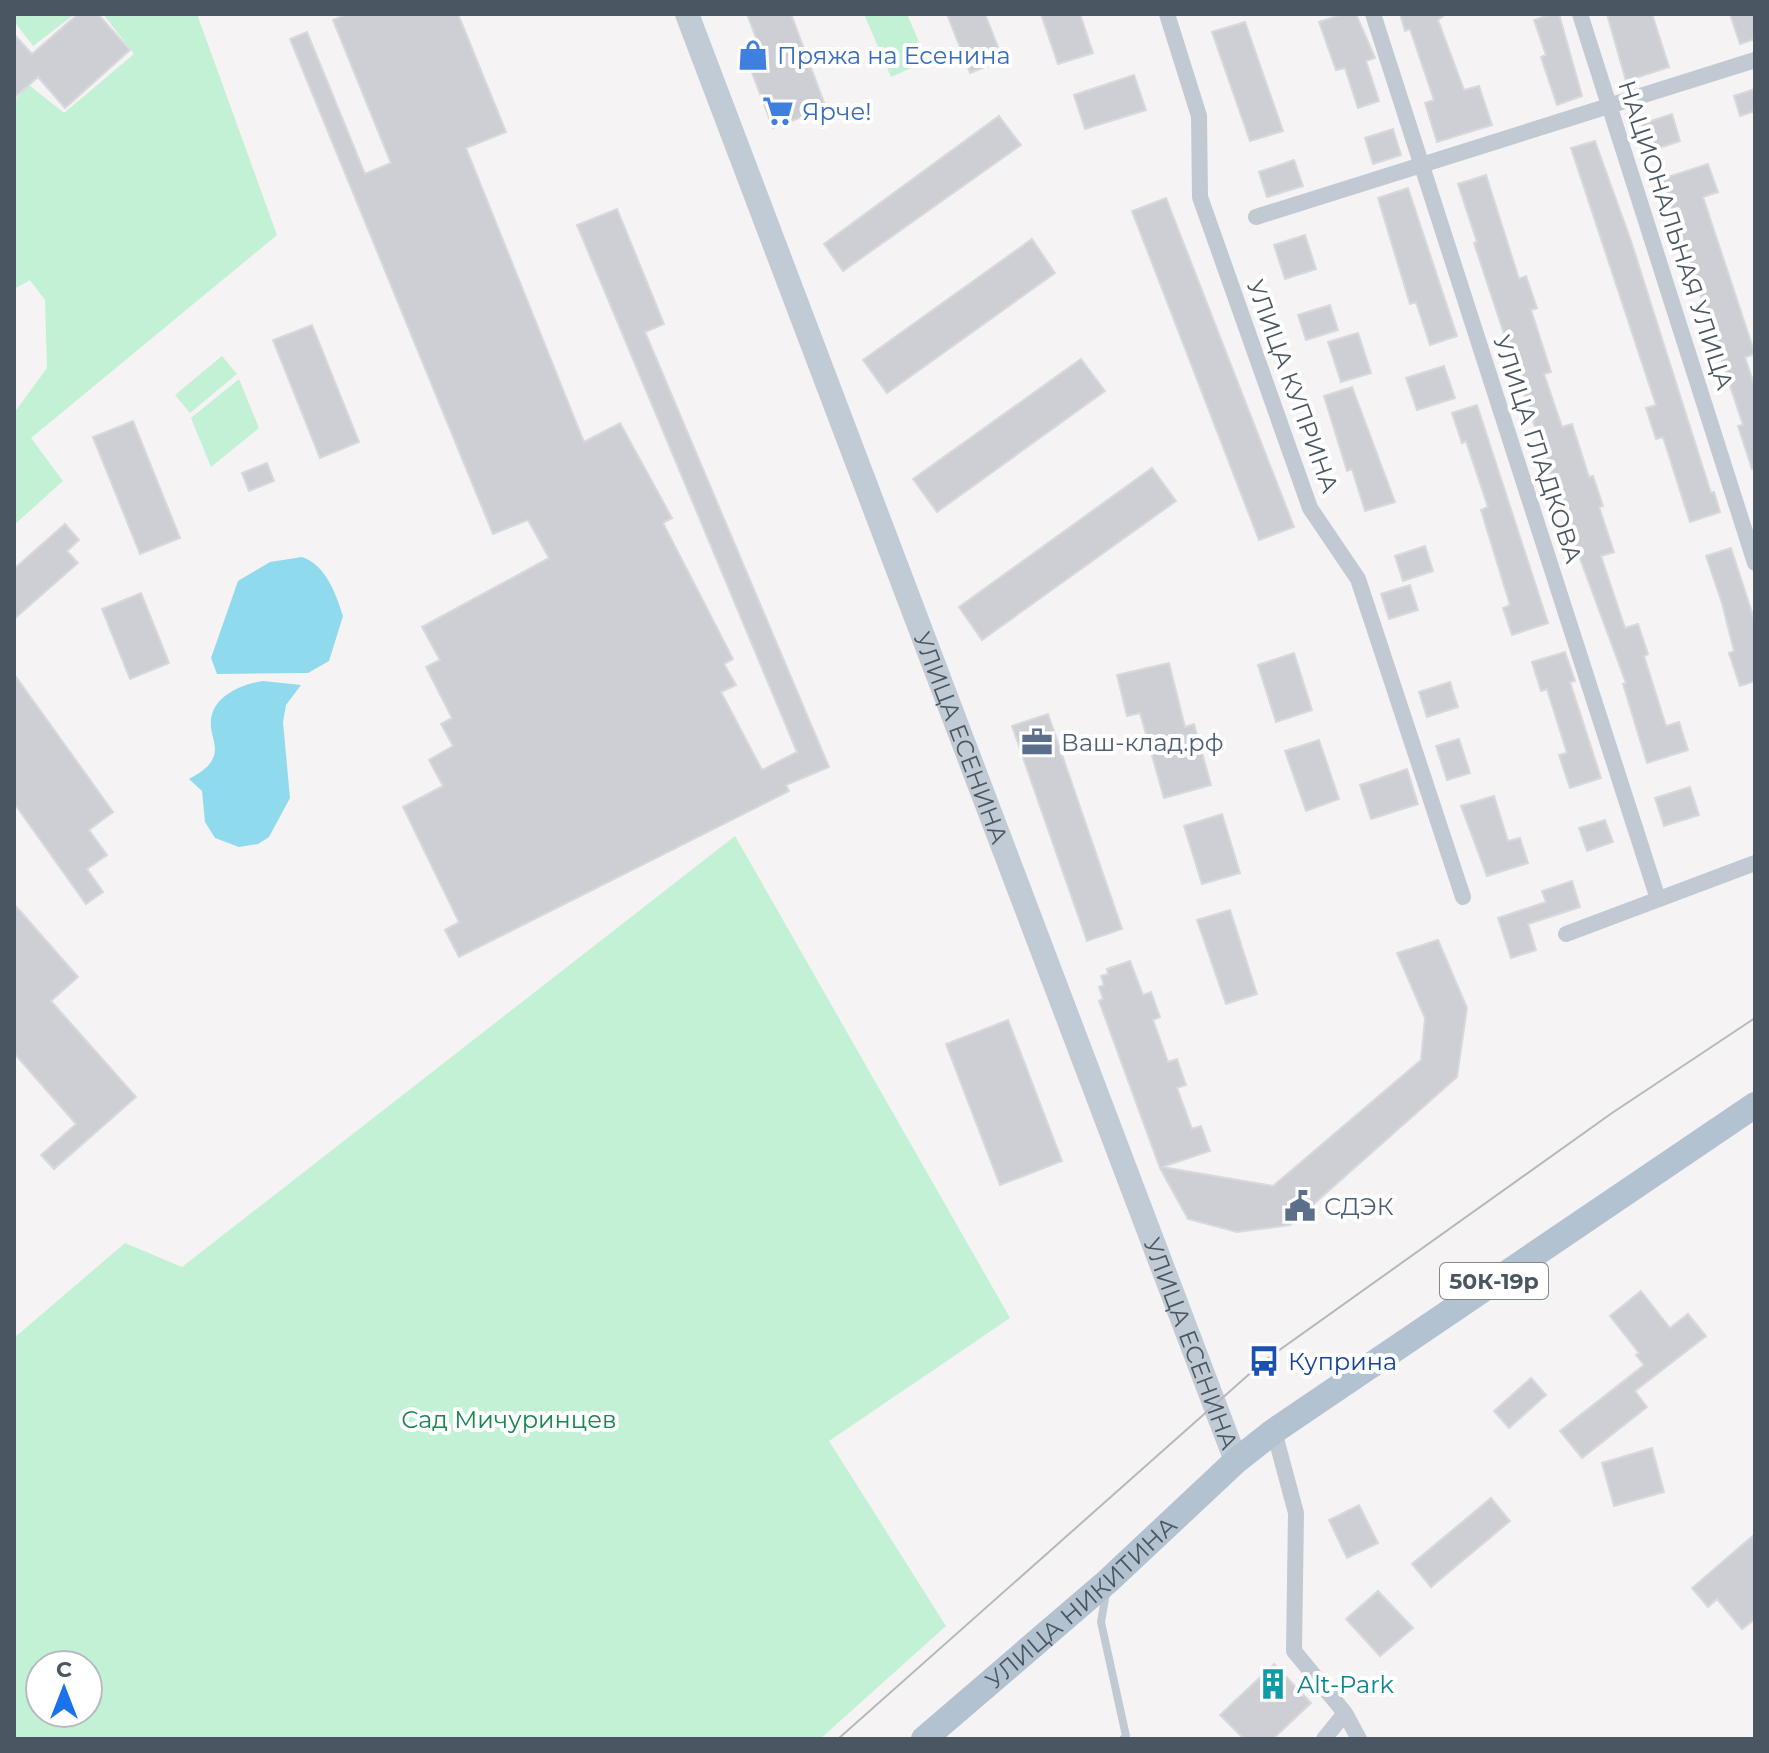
<svg xmlns="http://www.w3.org/2000/svg" width="1769" height="1753" viewBox="0 0 1769 1753" font-family="Montserrat,sans-serif">
	<style>
		.green { fill: #c3f1d5; fill-rule: evenodd }
		.water { fill: #90daee }
		.building { fill: #cdcfd5; stroke: #d7d9de; stroke-width: 2 }
		.lines { fill: none; stroke-linecap: round; stroke-linejoin: round }
		.lane { stroke: #c1cad2; stroke-width: 8 }
		.street { stroke: #c1cad2; stroke-width: 16 }
		.secondary { stroke: #c1cbd6; stroke-width: 24 }
		.primary { stroke: #b3c2d1; stroke-width: 26 }
		.tram { stroke: #b5b8bd; stroke-width: 2 }
		.labels { text-anchor: middle; dominant-baseline: central; stroke-width: 8; stroke-linejoin: round; paint-order: stroke }
		.shield { fill: #fff; stroke: #808990; stroke-width: 2 }
		.shield-label { font-size: 22px; font-weight: bold; fill: #4a5661 }
		.shop-label { font-size: 24px; fill: #366cbe; stroke: #fff; text-anchor: start }
		.street-label { font-size: 24px; fill: #4a5661; stroke: #fff }
		.service-label { font-size: 24px; fill: #4e5e75; stroke: #fff; text-anchor: start }
		.transit-label { font-size: 24px; fill: #164399; stroke: #fff; text-anchor: start }
		.park-label { font-size: 24px; fill: #17864f; stroke: #fff }
		.culture-label { font-size: 24px; fill: #0d838f; stroke: #fff; text-anchor: start }
	</style>
	<rect width="100%" height="100%" fill="#f5f3f3"/>
	<!-- green -->
	<path class="green" d="M14,14h61l-42,32 -19,-25z
		M103,14h94l80,221 -246,203 32,43 -49,44v-112l33,-45 -2,-68 -15,-20 -16,9v-188l15,-16 35,28 70,-59z
		M864,14h43l20,47 -36,16z
		M222,356l15,18 -47,39 -15,-18z
		M239,379l20,49 -48,39 -20,-49z
		M735,836l275,482 -181,123 117,185 -126,113h-806v-401l111,-95 57,24zM88,1665v48h-48v-48z"/>
	<!-- water -->
	<path class="water" d="M302,557c24,8 34,37 41,59l-14,45 -21,12 -91,1 -6,-16 27,-77 32,-19z
		M263,681l38,4 -15,20 -3,17 7,76 -21,39 -11,7 -19,3 -24,-9 -10,-16 -3,-31 -13,-12c9,-5 20,-11 24,-21 5,-11 -1,-20 -2,-31 -3,-29 29,-43 52,-46z"/>
	<!-- building -->
	<path class="building" d="M78,14h20l32,36 -65,58 -27,-31 -24,21v-64l18,20z
		M347,14h111l48,118 -40,16 118,294 36,-19 52,95 -9,5 70,136 -9,5 12,21 -15,7 41,78 35,-18 -220,-527 40,-16 47,115 -19,8 184,435 -43,18 3,6 -330,166 -14,-27 14,-8 -56,-115 40,-21 -14,-26 24,-14 -12,-22 11,-6 -26,-51 14,-7 -18,-33 127,-69 -21,-38 -35,14 -203,-495 17,-7 58,142 26,-11 -58,-143z
		M747,14h44l35,94 -53,20 -30,-79 15,-6z
		M947,14h38l18,46 -33,13z
		M1041,14h39l13,39 -35,11z
		M1343,14h13l19,44 -9,3 13,40 -21,7 -13,-40 -9,2 -17,-48z
		M1400,14h46l-8,6 26,70 15,-4 13,39 -55,17 -12,-39 9,-3 -24,-71 -5,2z
		M1551,14h8l23,82 -25,9 -16,-48 5,-2 -12,-35z
		M1607,14h45l17,53 -43,14z
		M1730,14h25v25l-15,5z
		M1245,22l38,109 -33,10 -38,-109z
		M1134,75l12,35 -61,19 -11,-34z
		M1755,89v22l-15,5 -6,-20z
		M1672,114l8,27 -30,10 -8,-27z
		M999,116l22,29 -178,126 -19,-27z
		M1393,129l8,26 -28,9 -8,-26z
		M1595,141l36,100 80,252 3,-1 6,20 -30,10 -27,-85 -7,2 -10,-31 10,-3 -85,-257z
		M1294,160l9,26 -36,11 -8,-25z
		M1708,164l10,28 -15,5 52,157 -10,3 10,31v80l-3,1 -14,-43 5,-1 -81,-246z
		M1486,175l33,104 7,-3 11,32 -6,2 20,62 -7,2 18,53 10,-3 17,53 4,-1 10,30 -4,1 15,45 -13,4 24,72 13,-4 10,30 -4,2 22,70 13,-4 9,28 -41,13 -24,-79 3,-1 -61,-165 -91,-275 3,-1 -19,-58z
		M1408,188l49,148 -27,9 -14,-43 -6,2 -32,-106z
		M1166,198l128,329 -35,13 -127,-329z
		M1305,235l11,34 -31,10 -11,-34z
		M1032,239l23,34 -168,120 -24,-33z
		M1330,305l8,25 -32,10 -8,-25z
		M312,325l47,117 -39,16 -47,-118z
		M1358,333l13,40 -30,9 -13,-40z
		M1081,359l24,32 -168,121 -24,-33z
		M1444,366l11,32 -38,12 -11,-32z
		M1352,387l43,115 -30,9 -13,-42 -5,2 -23,-75z
		M1477,405l71,218 -36,12 -9,-27 7,-3 -29,-95 7,-3 -22,-66 -4,2 -10,-30z
		M133,421l47,117 -40,16 -47,-117z
		M267,463l7,18 -25,10 -7,-18z
		M1152,468l24,33 -194,139 -23,-33z
		M65,524l14,16 -12,11 11,12 -64,56v-50z
		M1425,546l8,25 -30,10 -8,-25z
		M1731,548l24,74v59l-15,5 -11,-33 5,-2 -12,-48 -16,-47z
		M1410,585l8,25 -29,9 -8,-25z
		M141,593l28,70 -39,16 -28,-70z
		M1565,652l10,29 -5,1 31,96 -31,10 -11,-33 8,-2 -20,-64 -6,2 -9,-29z
		M1294,653l18,57 -36,12 -18,-57z
		M1169,663l16,64 9,-3 17,61 -47,13 -24,-85 -13,3 -10,-41z
		M14,674l99,138 -24,18 18,25 -20,14 16,23 -17,12 -72,-101z
		M1450,682l8,25 -31,10 -8,-25z
		M1048,714l74,215 -35,12 -75,-215z
		M1459,739l11,34 -23,7 -11,-34z
		M1319,740l20,59 -33,12 -21,-60z
		M1407,769l11,35 -47,15 -11,-34z
		M1690,787l9,28 -35,11 -9,-28z
		M1494,796l14,45 12,-3 8,25 -41,13 -26,-70z
		M1222,814l18,59 -38,11 -18,-58z
		M1605,820l8,22 -26,9 -8,-23z
		M1572,881l8,26 -52,17 8,26 -25,8 -13,-40 48,-16 -4,-11z
		M14,904l64,73 -27,24 85,96 -82,72 -13,-14 35,-31 -62,-71z
		M1230,910l27,84 -31,10 -29,-84z
		M1438,940l29,68 -10,69 -167,148 -53,7 -49,-13 -28,-51 -61,-167 4,-2 -4,-12 5,-2 -3,-9 7,-2 -1,-5 23,-8 13,34 8,-3 9,25 -7,3 15,42 9,-3 9,26 -9,3 15,41 9,-3 9,25 -48,16 111,19 148,-126 4,-42 -28,-65z
		M1008,1020l54,141 -62,24 -54,-141z
		M1641,1291l29,37 18,-14 18,22 -71,55 12,16 -65,51 -22,-27 84,-66 -8,-10 3,-2 -29,-37z
		M1531,1378l15,17 -37,33 -15,-17z
		M1652,1448l12,44 -50,14 -12,-43z
		M1491,1498l19,23 -79,66 -19,-23z
		M1359,1505l19,38 -31,15 -18,-38z
		M1755,1534v85l-13,10 -25,-30 -9,8 -16,-19z
		M1378,1591l35,37 -33,28 -34,-37z
		M1274,1664l37,39 -38,36h-29l-24,-24z"/>
	<g class="lines">
		<!-- lane -->
		<path class="lane" d="M1106,1593l-5,29 25,114 -3,3"/>
		<!-- street -->
		<path class="street" d="M1167,14l32,102 1,81 110,311 48,71 105,318
			M1373,14l285,885
			M1580,14l175,549
			M1256,217l499,-157
			M1566,934l189,-71
			M1274,1431l22,82 -2,138 51,62 -21,26
			M1345,1713l14,26"/>
		<!-- secondary -->
		<path class="secondary" id="s1" d="M687,14l549,1447"/>
		<!-- primary -->
		<path class="primary" id="s2" d="M924,1739l184,-158 128,-120 38,-30 481,-326"/>
		<!-- tram -->
		<path class="tram" d="M838,1739l426,-378 348,-248 143,-95"/>
	</g>
	<!-- icons -->
	<defs>
		<symbol id="shop-bare" viewBox="-9 -9 18 18"><path d="M-5-2.5h2.3a2.7 3.5 0 0 1 5.4 0H5L5.5 6h-11ZM-1.5-2.5h3a1.5 2.3 0 0 0-3 0Z" fill="#3f7fe0" stroke="#fff" stroke-width="2.5" paint-order="stroke"/></symbol>
		<symbol id="supermarket-bare" viewBox="-9 -9 18 18"><path d="M-6-5.5h2.5l.6 2H6L4.5 2H-2.5L-4.4-4H-6ZM-1.5 3.2a1.3 1.3 0 1 0 .1 0ZM3 3.2a1.3 1.3 0 1 0 .1 0Z" fill="#3f7fe0" stroke="#fff" stroke-width="2.5" paint-order="stroke"/></symbol>
		<symbol id="office-bare" viewBox="-9 -9 18 18"><path d="M-6-3h4V-5.5h4V-3h4V5H-6ZM-1-4.5V-3h2v-1.5ZM-6 0V1H6V0Z" fill="#5c6f8a" stroke="#fff" stroke-width="2.5" paint-order="stroke"/></symbol>
		<symbol id="civic-bare" viewBox="-9 -9 18 18"><path d="M-.6-6.5H3V-4.5H.6V-3L4-1V1h2V6H-6V1h2V-1L-.6-3ZM-1.2 2.5V6h2.4V2.5Z" fill="#5c6f8a" stroke="#fff" stroke-width="2.5" paint-order="stroke"/></symbol>
		<symbol id="bus-bare" viewBox="-9 -9 18 18"><path d="M-5-6H5V4H4V6H2V4H-2V6H-4V4H-5ZM-3.5-4V0h7V-4ZM-3.5 1.2v1.5H-2V1.2ZM2 1.2v1.5H3.5V1.2Z" fill="#1a4fb4" stroke="#fff" stroke-width="2.5" paint-order="stroke"/></symbol>
		<symbol id="building-bare" viewBox="-9 -9 18 18"><path d="M-4-6H4V6H1V3H-1V6H-4ZM-2.5-4.3h1.7v1.8h-1.7ZM.8-4.3h1.7v1.8H.8ZM-2.5-1h1.7V.8h-1.7ZM.8-1h1.7V.8H.8Z" fill="#0f9aa8" stroke="#fff" stroke-width="2.5" paint-order="stroke"/></symbol>
	</defs>
	<g fill-rule="evenodd">
		<use href="#shop-bare" x="731" y="33" width="44" height="44"/>
		<use href="#supermarket-bare" x="756" y="89" width="44" height="44"/>
		<use href="#office-bare" x="1015" y="720" width="44" height="44"/>
		<use href="#civic-bare" x="1278" y="1184" width="44" height="44"/>
		<use href="#bus-bare" x="1242" y="1339" width="44" height="44"/>
		<use href="#building-bare" x="1251" y="1662" width="44" height="44"/>
	</g>
	<g class="labels">
		<!-- shield labels -->
		<rect class="shield" x="1440" y="1263" width="108" height="36" rx="6"/>
		<g class="shield-label">
			<text x="1494" y="1281">50К-19р</text>
		</g>
		<!-- shop labels -->
		<g class="shop-label">
			<text x="777" y="55">Пряжа на Есенина</text>
			<text x="802" y="111">Ярче!</text>
		</g>
		<!-- street labels -->
		<g class="street-label">
			<text transform="translate(1676 235) rotate(72)">НАЦИОНАЛЬНАЯ УЛИЦА</text>
			<text transform="translate(1293 386) rotate(70)">УЛИЦА КУПРИНА</text>
			<text transform="translate(1538 449) rotate(72)">УЛИЦА ГЛАДКОВА</text>
			<text stroke="none"><textPath href="#s1" startOffset="774">УЛИЦА ЕСЕНИНА</textPath></text>
			<text stroke="none"><textPath href="#s1" startOffset="1422">УЛИЦА ЕСЕНИНА</textPath></text>
			<text stroke="none"><textPath href="#s2" startOffset="208">УЛИЦА НИКИТИНА</textPath></text>
		</g>
		<!-- service labels -->
		<g class="service-label">
			<text x="1061" y="742">Ваш-клад.рф</text>
			<text x="1324" y="1206">СДЭК</text>
		</g>
		<!-- transit labels -->
		<g class="transit-label">
			<text x="1288" y="1361">Куприна</text>
		</g>
		<!-- park labels -->
		<g class="park-label">
			<text x="509" y="1419">Сад Мичуринцев</text>
		</g>
		<!-- culture labels -->
		<g class="culture-label">
			<text x="1297" y="1684">Alt-Park</text>
		</g>
	</g>
	<!-- border -->
	<rect width="1769" height="1753" fill="none" stroke="#4a5661" stroke-width="32"/>
	<!-- north arrow -->
	<g transform="translate(64 1689)"><circle r="38" fill="#ffffff" stroke="#b7bbc0" stroke-width="2"/>
	<path d="M0-6L14 30L0 20L-14 30Z" fill="#1a73e8"/>
	<text y="-12" font-size="22" font-weight="bold" text-anchor="middle" fill="#4a5661">С</text>
	</g>
</svg>
